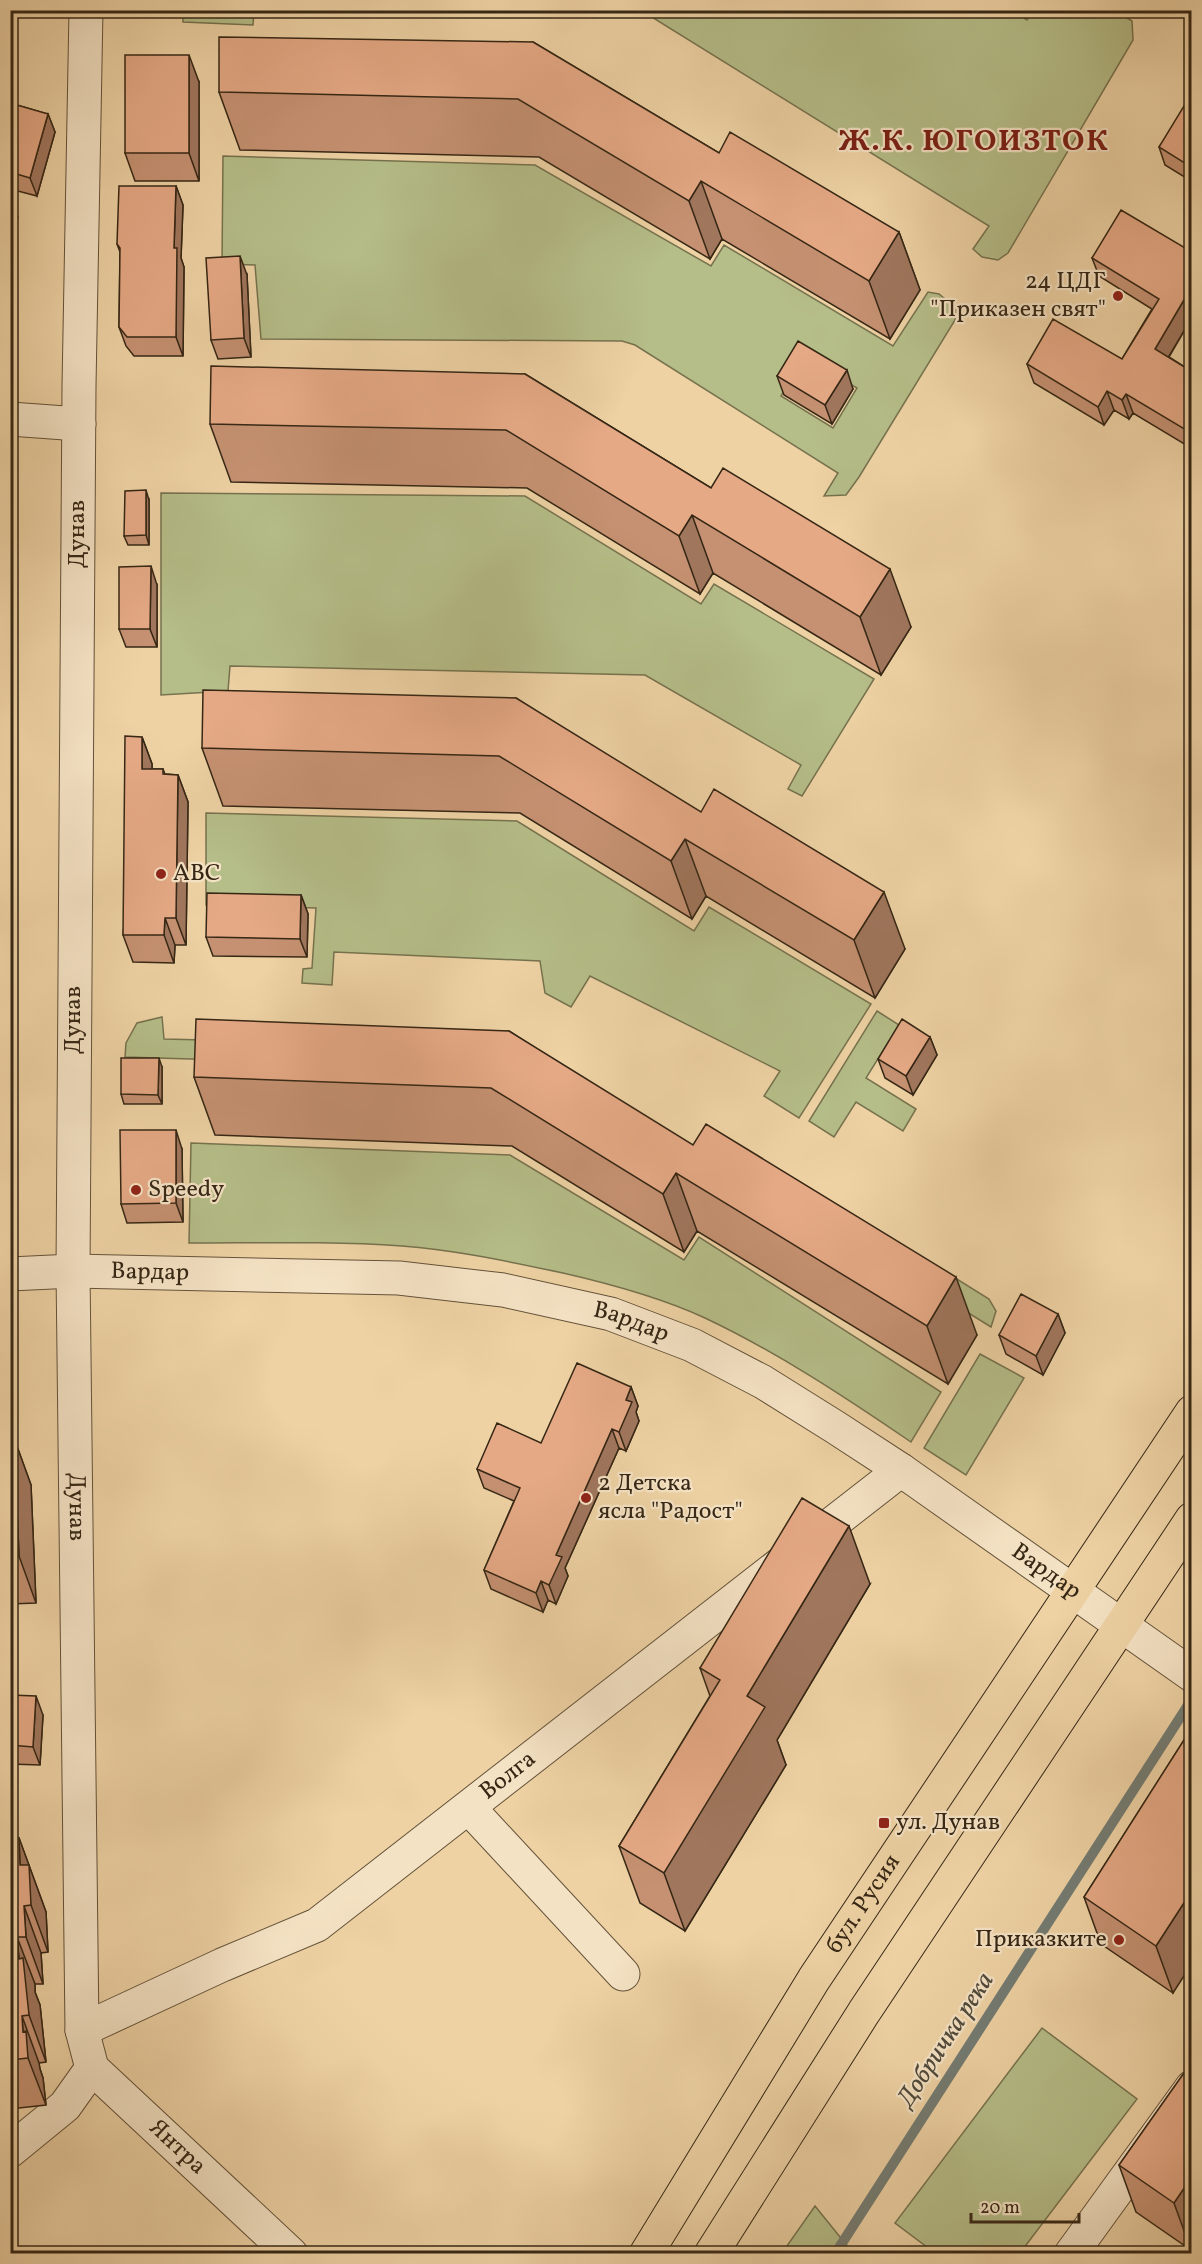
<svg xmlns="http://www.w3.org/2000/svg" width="1202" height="2264" viewBox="0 0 1202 2264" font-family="Vollkorn,serif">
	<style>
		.green { fill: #b5bd88; stroke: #76724e; stroke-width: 1.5; fill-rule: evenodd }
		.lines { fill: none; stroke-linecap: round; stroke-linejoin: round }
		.stream { stroke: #747c73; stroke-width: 10 }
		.minor-casing { stroke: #645239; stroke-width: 35 }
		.major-casing { stroke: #362715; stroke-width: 35 }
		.minor { stroke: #f4e2c4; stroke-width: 33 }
		.major { stroke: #eed2a4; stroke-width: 33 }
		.wall { fill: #c59172; stroke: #362715; stroke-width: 1.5 }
		.shaded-wall { fill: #a0765d; stroke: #362715; stroke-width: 1.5 }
		.building { fill: #e5a985; stroke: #362715; stroke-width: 1.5 }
		.poi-dot { fill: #8f2418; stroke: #f4e2c4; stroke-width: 2 }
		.labels { text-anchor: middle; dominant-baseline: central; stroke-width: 4.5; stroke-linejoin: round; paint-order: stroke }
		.poi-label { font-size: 24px; fill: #362715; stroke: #f4e2c4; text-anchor: start }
		.street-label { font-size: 24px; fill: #362715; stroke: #f4e2c4 }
		.water-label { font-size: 26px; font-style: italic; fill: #504a3c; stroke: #f4e2c4 }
		.district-label { font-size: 30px; font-weight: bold; letter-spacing: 1.5px; fill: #7a1f14; stroke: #f4e2c4 }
	</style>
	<rect width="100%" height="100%" fill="#eed2a4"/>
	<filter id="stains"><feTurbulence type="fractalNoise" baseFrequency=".00333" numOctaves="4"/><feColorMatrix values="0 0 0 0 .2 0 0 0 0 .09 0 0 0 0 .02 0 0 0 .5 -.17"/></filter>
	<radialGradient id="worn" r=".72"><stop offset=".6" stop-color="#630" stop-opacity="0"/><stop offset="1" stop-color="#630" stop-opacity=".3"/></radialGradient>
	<!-- green -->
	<path class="green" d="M183,11h71l-1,14 -70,-3z
		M888,11l9,5 4,-5h111l15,9 6,-9h83l16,10 1,19 -125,213 -10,7 -16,-3 -9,-8 16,-23 -347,-215z
		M223,156l312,9 176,101 13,-21 169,101 35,-54 11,2 17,14 -1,12 -96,157 -13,18 -22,1 14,-23 -203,-128 -13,-4 -361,-2 -6,-74 -33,-1zM804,357l53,31 -24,40 -52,-32z
		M161,493l364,3 176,108 13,-20 160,95 -72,117 -14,-7 13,-24 -156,-90 -415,-9 -2,25 -67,4z
		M206,813l311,8 177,110 15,-24 162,97 -72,114 -35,-22 16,-25 -190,-95 -19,31 -26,-14 -5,-32 -206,-9 -2,33 -30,-2 1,-14 9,-1 4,-60 -110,-3z
		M877,1011l22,14 -33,53 50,31 -13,22 -47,-29 -22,35 -25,-16z
		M162,1017l2,22 294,7 -2,21 -331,-10 1,-14 11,-20z
		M191,1143l319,12 174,105 15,-23 242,155 -30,50c-66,-45 -134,-90 -206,-124 -45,-21 -94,-34 -142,-45 -53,-11 -107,-23 -161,-27 -71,-5 -142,-3 -213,-3z
		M878,1230l111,69 7,12 -5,16 -125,-78z
		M980,1354l44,24 -58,97 -42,-27z
		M1042,2028l95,71 -117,154h-85l-40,-30z
		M815,2206l38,47h-71z"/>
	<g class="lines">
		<!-- stream -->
		<path class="stream" d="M835,2254l357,-555"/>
		<defs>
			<g id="minor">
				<path id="s1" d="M86,10l-7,376 -6,885 9,759 10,38 199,186"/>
				<path d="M10,419l69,5"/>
				<path id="s2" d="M10,1274l63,-3 326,7 104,12 108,24 81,31 71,37 72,45 66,43 291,205"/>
				<path d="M469,1808l154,166"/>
				<path id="s3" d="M82,2030l140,-65 95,-40 584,-455"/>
				<path d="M10,2151l55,-45 27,-38"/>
				<path d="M1071,2254l121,-167"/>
			</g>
			<g id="major">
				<path id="s4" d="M646,2254l168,-275 378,-567"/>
				<path d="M711,2254l153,-242 328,-493"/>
			</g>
		</defs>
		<!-- minor casing -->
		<use href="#minor" class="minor-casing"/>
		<!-- major casing -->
		<use href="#major" class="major-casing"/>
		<!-- minor -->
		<use href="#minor" class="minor"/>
		<!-- major -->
		<use href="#major" class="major"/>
	</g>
	<!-- wall -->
	<path class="wall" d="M533,42l186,111 180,79 21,58 -30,49 -168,-100 -12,20 -171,-102 -299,-7 -21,-58z
		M199,82v99h-64l-10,-28z
		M10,103l38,11 7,18 -18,64 -27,-7z
		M1191,104v77l-26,-16 -6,-18z
		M176,186l7,19 -2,53 3,9 -1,89h-49l-8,-10 -7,-19 1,-75 -3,-8z
		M1191,248v71l-22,38 22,14v77l-58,-35 -4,6 -15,-9 -10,15 -70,-42 -7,-19 95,-5 30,-50 -53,-33 -7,-18 98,-7z
		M247,275l4,82 -33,2 -7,-19z
		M525,374l186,114 200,139 -30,48 -168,-102 -13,21 -173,-106 -296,-6 -21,-58z
		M777,376l76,13 -21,35 -48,-29z
		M149,500v45h-21l-4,-9z
		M157,585v62h-31l-7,-18z
		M516,698l389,251 -30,49 -169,-102 -14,23 -172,-106 -297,-7 -21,-58z
		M142,737l10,27v5h11l2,5 13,1 10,27 -2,143h-11l-1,18 -41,-1 -10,-27z
		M301,895l7,19 -1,43 -94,-1 -7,-19z
		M509,1031l468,304 -29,49 -251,-153 -13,21 -172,-106 -297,-11 -21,-58z
		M930,1037l7,18 -24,40 -28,-17 -7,-19z
		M162,1067v37h-38l-3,-10z
		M182,1149l1,73 -56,1 -6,-19z
		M1058,1314l7,19 -22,42 -37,-21 -7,-19z
		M631,1387l7,19 -2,6 3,9 -13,30 -7,-3 -54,120 3,8 -12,28 -8,-4 -5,12 -52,-23 -7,-19 30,-69 -30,-13 -7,-19 64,-26z
		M10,1421l2,4v13h2l17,47 5,118 -26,1z
		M870,1584l-93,156 9,25 -101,166 -45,-28 -21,-57 91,-150 -10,-28z
		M10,1695l33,20 -3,50 -30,-1z
		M1191,1729l-18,264 -72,-49 -17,-47z
		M10,1838h9l27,74 2,40 -7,1 2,31h-8v8l5,13 6,57 -7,1 1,6 3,9 3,27 -36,4z
		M1191,2063v187l-55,-38 -17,-47z"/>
	<!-- shaded-wall -->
	<path class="shaded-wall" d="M189,55l10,27v99l-10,-28z
		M48,114l7,18 -18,64 -7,-18z
		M701,181l21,58 -12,20 -21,-58z
		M176,186l7,19 -2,53 3,9 -1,89 -7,-19 -2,-89z
		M11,198l7,19 -8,27v-43z
		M899,232l21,58 -30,49 -21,-58z
		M240,256l7,19 4,82 -7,-19z
		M1191,288v31l-29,49 -7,-19z
		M847,370l6,19 -21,35 -7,-19z
		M1107,391l7,19 -10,15 -6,-18z
		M1126,394l7,19 -4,6 -7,-19z
		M10,427l7,17 -7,18z
		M146,490l3,10v45l-3,-10z
		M692,515l21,58 -13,21 -21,-58z
		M151,566l6,19v62l-7,-18z
		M890,569l21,58 -30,48 -21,-58z
		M142,737l10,27v32l-10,-27z
		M178,775l10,27 -2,143 -10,-27z
		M685,839l21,57 -14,23 -21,-58z
		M884,892l21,57 -30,49 -21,-58z
		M301,895l7,19 -1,43 -7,-18z
		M165,918l10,27 -1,18 -10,-28z
		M10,931l4,8 -1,67 -3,-7z
		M930,1037l7,18 -24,40 -7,-19z
		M159,1058l3,9v37l-4,-9z
		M176,1130l6,19 1,73 -7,-19z
		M676,1173l21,58 -13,21 -21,-58z
		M956,1277l21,58 -29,49 -21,-58z
		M1058,1314l7,19 -22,42 -7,-19z
		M631,1387l7,19 -2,6 3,9 -13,30 -7,-19 7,-32z
		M10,1421l2,4 2,61 -4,-10z
		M612,1429l7,19 -54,120 3,8 -12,28 -7,-19 7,-30z
		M14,1438l17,47 5,118 -17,-47z
		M849,1526l21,58 -93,156 9,25 -101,166 -21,-58 83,-177z
		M541,1581l7,19 -5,12 -7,-19z
		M36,1696l7,19 -3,50 -7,-18z
		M19,1838l27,74 2,40 -17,-47 -11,-40z
		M1191,1892v73l-18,28 -17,-47z
		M24,1906l17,47 2,31 -17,-47z
		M17,1937l18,47v8l5,13 6,57 -17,-47 -10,-56z
		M22,2016l17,47 1,6 3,9 3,27 -18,-47 -5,-26z
		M1191,2178v72l-17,-47z"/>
	<!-- building -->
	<path class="building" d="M219,37l314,5 186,111 11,-21 169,100 -30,49 -168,-100 -12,20 -171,-102 -299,-7z
		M125,55h64v98h-64z
		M1187,101l4,3v63l-32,-20z
		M10,103l38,11 -18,64 -20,-6z
		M119,186h57l-2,62h3l-1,89h-49l-8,-10 1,-79 -3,-4z
		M1121,210l69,41 1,-3v40l-36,61 36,22v62l-65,-39 -4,6 -15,-9 -9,16 -71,-43 26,-45 69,40 37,-60 -67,-41z
		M240,256l4,82 -33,2 -5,-82z
		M798,341l49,29 -22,35 -48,-29z
		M211,366l314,8 186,114 12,-20 167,101 -30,48 -168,-102 -13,21 -173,-106 -296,-6z
		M146,490v45l-22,1 1,-45z
		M151,566l-1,63h-31v-62z
		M203,690l313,8 185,114 13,-23 170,103 -30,48 -169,-101 -14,22 -172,-105 -297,-8z
		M125,736l17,1v32h21v5l15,1 -2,143h-11l-1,17h-41z
		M207,893l94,2 -1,44 -94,-2z
		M196,1019l313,12 184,114 13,-21 250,153 -29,49 -251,-153 -13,21 -172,-106 -297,-11z
		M902,1019l28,18 -24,39 -28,-17z
		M121,1058h38l-1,37 -37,-1z
		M120,1130h56v73l-55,1z
		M1021,1294l37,20 -22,42 -37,-21z
		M577,1363l54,24 -5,13 6,2 -13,30 -7,-3 -56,126 6,2 -13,28 -8,-4 -5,12 -52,-23 36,-82 -43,-19 20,-46 44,20z
		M10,1438h4l5,118 -9,1z
		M802,1498l47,28 -102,170 18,11 -101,166 -45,-27 101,-166 -20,-12z
		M10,1695l26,1 -3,51 -23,-2z
		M1191,1729v163l-35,54 -72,-49z
		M10,1838h9l1,27h9l2,40 -7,1 2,31h-9l2,22 4,-1 6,57 -7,1 1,16 3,-1 2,27 -18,2z
		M1191,2063v115l-17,25 -55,-38z"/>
	<!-- markers -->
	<g class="poi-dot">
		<circle cx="1118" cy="296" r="6"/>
		<circle cx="161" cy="874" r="6"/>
		<circle cx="136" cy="1190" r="6"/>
		<circle cx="586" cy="1498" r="6"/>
		<rect x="878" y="1817" width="12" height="12" rx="3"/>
		<circle cx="1119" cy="1940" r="6"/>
	</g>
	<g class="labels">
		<!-- poi labels -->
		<g class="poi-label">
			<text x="1106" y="282" text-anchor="end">24 ЦДГ<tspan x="1106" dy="28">"Приказен свят"</tspan></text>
			<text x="173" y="874">ABC</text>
			<text x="148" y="1190">Speedy</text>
			<text x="598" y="1484">2 Детска<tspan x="598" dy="28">ясла "Радост"</tspan></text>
			<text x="896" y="1823">ул. Дунав</text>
			<text x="1107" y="1940" text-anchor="end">Приказките</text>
		</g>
		<!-- street labels -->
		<g class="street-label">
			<text transform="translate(78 534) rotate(-90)">Дунав</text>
			<text transform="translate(74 1020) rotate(-90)">Дунав</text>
			<text stroke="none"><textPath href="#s2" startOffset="140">Вардар</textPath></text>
			<text stroke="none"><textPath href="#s2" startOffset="626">Вардар</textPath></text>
			<text stroke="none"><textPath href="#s1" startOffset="1497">Дунав</textPath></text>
			<text stroke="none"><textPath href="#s2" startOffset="1112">Вардар</textPath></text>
			<text stroke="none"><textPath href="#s3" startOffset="500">Волга</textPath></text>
			<text stroke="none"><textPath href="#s4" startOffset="412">бул. Русия</textPath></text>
			<text stroke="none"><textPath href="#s1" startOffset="2176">Янтра</textPath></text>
		</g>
		<!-- water labels -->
		<g class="water-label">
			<text transform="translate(946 2040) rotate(-57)">Добричка река</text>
		</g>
		<!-- district labels -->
		<g class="district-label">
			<text x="974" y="142">Ж.К. ЮГОИЗТОК</text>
		</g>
	</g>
	<!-- margin -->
	<rect width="1202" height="2264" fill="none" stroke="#eed2a4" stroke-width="36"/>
	<rect x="12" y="12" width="1178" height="2240" fill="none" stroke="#362715" stroke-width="3"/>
	<rect x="18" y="18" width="1166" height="2228" fill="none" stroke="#362715" stroke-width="1.5"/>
	<!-- scale -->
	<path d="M971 2213v9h108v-9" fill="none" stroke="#362715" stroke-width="3"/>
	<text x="980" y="2213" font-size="18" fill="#362715" stroke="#f4e2c4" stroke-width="4.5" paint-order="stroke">20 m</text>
	<rect width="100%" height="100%" filter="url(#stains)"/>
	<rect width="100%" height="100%" fill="url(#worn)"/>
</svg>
